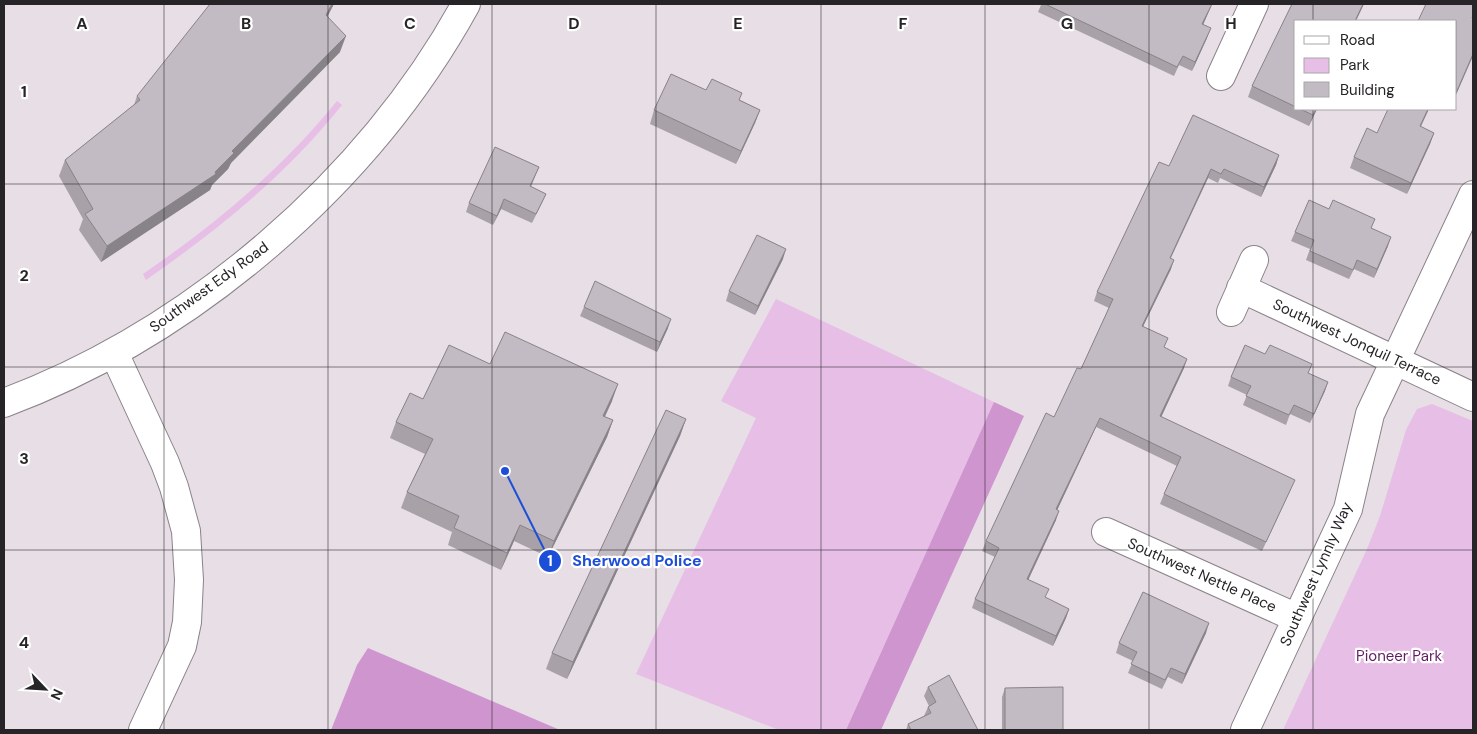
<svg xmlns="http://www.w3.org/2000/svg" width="1477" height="734" viewBox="0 0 1477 734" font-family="'DM Sans',sans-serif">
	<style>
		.green { fill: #e7bee6 }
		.forest { fill: #cf95ce }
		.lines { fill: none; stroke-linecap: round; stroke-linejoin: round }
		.minor-casing { stroke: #8b828a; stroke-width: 30 }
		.major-casing { stroke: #8b828a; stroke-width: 30 }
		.minor { stroke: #fff; stroke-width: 28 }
		.major { stroke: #fff; stroke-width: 28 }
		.wall { fill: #a8a1a8 }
		.shaded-wall { fill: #888388 }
		.building { fill: #c3bbc3; stroke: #888388 }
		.grid { fill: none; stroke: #272427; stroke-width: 1; stroke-opacity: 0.55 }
		.labels { text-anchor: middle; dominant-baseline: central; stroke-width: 4.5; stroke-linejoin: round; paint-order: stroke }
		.street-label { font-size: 15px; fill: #272427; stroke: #fff }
		.park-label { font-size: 15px; fill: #611d62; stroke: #fff }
		.grid-label { font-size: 16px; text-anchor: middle; font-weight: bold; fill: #272427; stroke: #fff; stroke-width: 4.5; stroke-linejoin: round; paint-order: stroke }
		.leader { fill: none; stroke: #1d4ed8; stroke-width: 2 }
		.callout-dot { fill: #1d4ed8; stroke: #fff; stroke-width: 2 }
		.mark-label { font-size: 15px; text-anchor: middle; font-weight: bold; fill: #fff }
		.callout-label { font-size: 16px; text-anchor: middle; font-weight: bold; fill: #1d4ed8; stroke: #fff; stroke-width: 4.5; stroke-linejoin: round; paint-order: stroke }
	</style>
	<rect width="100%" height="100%" fill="#e7dee6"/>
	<!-- green -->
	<path class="green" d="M337,101l5,4c-56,70 -123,124 -196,175l-3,-6c73,-50 138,-104 194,-173z
		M776,299l218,103 -148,328h-67l-143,-56 120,-256 -35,-17z
		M1432,404l41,17v309h-190l84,-181 13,-33 26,-86 11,-21z"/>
	<!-- forest -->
	<path class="forest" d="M994,402l30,14 -143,314h-35z
		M368,648l192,82h-229l26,-65z"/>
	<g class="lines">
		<defs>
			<path id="minor" d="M1221,76l33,-72
				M1241,288l232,109
				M1231,312l23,-52
				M114,353l51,110 9,24 12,44 3,49 -2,42 -5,24 -39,84
				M1106,532l191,86
				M1245,730l103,-221 22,-95 103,-219"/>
			<path id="major" d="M4,403c189,-71 364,-221 462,-399"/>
		</defs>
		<!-- minor casing -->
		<use href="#minor" class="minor-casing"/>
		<!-- major casing -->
		<use href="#major" class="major-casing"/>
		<!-- minor -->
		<use href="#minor" class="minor"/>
		<!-- major -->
		<use href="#major" class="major"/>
	</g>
	<!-- wall -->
	<path class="wall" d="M1039,4h173l-9,21 4,13 -15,33 -13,-6 -5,11 -136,-64 3,-7z
		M328,16l12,36 -109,111 -3,6 -16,16 -2,5 -109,72 -22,-32 4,-11 -24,-43 6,-16 69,-55 3,-9z
		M1296,21v88h21l-8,17 -61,-29 4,-11z
		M706,90l34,10 20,10 -5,13 -19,41 -86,-40 4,-14z
		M1420,127l14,6 -4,11 -23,50 -57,-26 4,-11 23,-24z
		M1279,155l-3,10 -15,32 -41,-19 -2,5 -10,-5 -37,80v11l-28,57 41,42 -23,49 130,72 -29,62 -102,-47 4,-10 13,-28 -81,-39 -39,83 -1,10 -28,60 18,18 23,11 -3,9 -13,28 -81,-38 3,-9 20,-42 -13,-6 4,-10 95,-172 28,-61 -15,-7 3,-9 72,-126z
		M539,167l-8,20 15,7 -4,9 -10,20 -31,-14 -8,16 -27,-13 3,-9z
		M1372,228l16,18 -14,32 -20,-9 -5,10 -43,-19 4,-11 -19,-8 4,-9z
		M783,259l-28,56 -29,-14 3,-10z
		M584,307l84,21 -11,24 -77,-36z
		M490,364l122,37 -7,16 8,3 -6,17 -59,120 -34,-16 -13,29 -53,-25 4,-13 -51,-24 6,-16 18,-38 -35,-16 6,-16 27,-23z
		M1309,373l16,18 -15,32 -20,-9 -4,11 -43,-20 4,-10 -19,-9 3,-9z
		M686,419l-6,17 -113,243 -21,-10 6,-16z
		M1206,633l-24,51 -14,-7 -6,12 -34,-16 5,-12 -17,-8 3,-10z
		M928,687l50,43h-72l2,-6 16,-8 4,-9 1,-1 -5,-10z
		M1005,688l58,42h-61v-33z"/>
	<!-- shaded-wall -->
	<path class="shaded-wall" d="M332,4h2l-14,27 6,-16z
		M1212,4l-3,7 -10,23 3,-10z
		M1363,4h1l-8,17h-1z
		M1211,28l-4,10 -15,33 3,-9z
		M346,36l-6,16 -109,111 -3,6 -16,16 -2,5 -109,72 6,-16 108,-74 17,-21z
		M1473,54v2l-17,39v-2z
		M1316,109h1l-8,17 4,-11z
		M1428,109h1l-13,28 4,-11z
		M760,110l-5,13 -19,41 5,-13z
		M1434,133l-4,11 -23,50 4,-11z
		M1279,155l-3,10 -15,32 3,-10z
		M1211,169l-3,9 -42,89 4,-9z
		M504,199l-3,10 -8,16 4,-9z
		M1391,237l-3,9 -14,32 3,-9z
		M786,249l-3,10 -28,56 3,-9z
		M1174,260l-3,9 -32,66 3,-9z
		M671,319l-3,9 -11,24 3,-10z
		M1187,359l-3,9 -27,58 3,-10z
		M1328,382l-3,9 -15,32 4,-9z
		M618,384l-6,17 -15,31 6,-16z
		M1100,418l-4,9 -43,92 3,-10z
		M686,419l-6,17 -113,243 6,-17z
		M613,420l-6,17 -59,120 6,-16z
		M1059,511l-3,9 -32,69 3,-10z
		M520,525l-6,16 -13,29 6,-17z
		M1069,609l-3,9 -13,28 3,-10z
		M1209,623l-3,10 -24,51 3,-10z"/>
	<!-- building -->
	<path class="building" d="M210,4h122l-6,11 20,21 -114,115 2,2 -19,19 1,2 -109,72 -22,-32 8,-5 -28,-49 75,-60 -3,-4z
		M1045,4h167l-10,20 9,4 -16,34 -12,-6 -6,11z
		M1292,4h71l-8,17h-59v86l-44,-21z
		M1426,4h47v11l-1,3h1v36l-17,39v-72h-38z
		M671,74l35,16 6,-11 30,14 -3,7 21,10 -19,41 -87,-41z
		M1300,109h16l-3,6z
		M1388,109h40l-8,17 14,7 -23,50 -57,-26 13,-29 10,5z
		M1193,115l86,40 -15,32 -40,-18 -3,5 -10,-5 -41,89 4,2 -32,66 26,12 -4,9 23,12 -27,57 135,64 -29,62 -102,-48 17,-37 -81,-39 -44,91 3,2 -32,68 22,10 -4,8 24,12 -13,27 -81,-37 24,-51 -13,-7 60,-128 8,4 23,-49 4,1 32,-70 -16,-7 62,-130 10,4z
		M495,147l44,20 -9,19 16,8 -10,20 -32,-15 -7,17 -28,-13z
		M1309,200l20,9 4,-9 42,19 -4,9 20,9 -14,32 -20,-9 -4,10 -43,-19 4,-11 -19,-8z
		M757,235l29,14 -28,57 -29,-15z
		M595,281l76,38 -11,23 -76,-35z
		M505,332l113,52 -15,32 10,4 -59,121 -34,-16 -13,28 -53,-25 5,-12 -52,-24 26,-53 -37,-17 14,-29 13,6 26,-54 41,19z
		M1245,345l20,9 5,-9 42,19 -4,9 20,9 -14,32 -20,-9 -5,10 -43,-19 5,-10 -20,-9z
		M666,410l20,9 -113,243 -21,-9z
		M1143,592l66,31 -24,51 -14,-6 -6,12 -34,-16 6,-12 -18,-9z
		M949,675l29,55h-67l-3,-6 23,-11 -3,-6 8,-5 -8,-15z
		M1063,687v43h-58v-42z"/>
	<!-- grid -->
	<path class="grid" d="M164,4v726M328,4v726M492,4v726M656,4v726M821,4v726M985,4v726M1149,4v726M1313,4v17M1313,109v621M4,184h1469M4,367h1469M4,550h1469"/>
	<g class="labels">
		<!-- street labels -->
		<g class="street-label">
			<text transform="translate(209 287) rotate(-36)">Southwest Edy Road</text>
			<text transform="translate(1357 342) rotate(25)">Southwest Jonquil Terrace</text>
			<text transform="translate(1316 574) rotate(-66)">Southwest Lynnly Way</text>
			<text transform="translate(1202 575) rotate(24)">Southwest Nettle Place</text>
		</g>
		<!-- park labels -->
		<g class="park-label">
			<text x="1399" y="656">Pioneer Park</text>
		</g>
	</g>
	<g class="grid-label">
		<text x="82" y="29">A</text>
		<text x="246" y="29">B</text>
		<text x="410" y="29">C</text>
		<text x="574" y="29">D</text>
		<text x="738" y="29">E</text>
		<text x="903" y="29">F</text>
		<text x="1067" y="29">G</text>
		<text x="1231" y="29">H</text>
		<text x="24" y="97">1</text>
		<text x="24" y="281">2</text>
		<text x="24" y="464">3</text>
		<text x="24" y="648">4</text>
	</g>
	<!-- callouts -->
	<path class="leader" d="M505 471L550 561"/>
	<g class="callout-dot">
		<circle cx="505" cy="471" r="5"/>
		<circle cx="550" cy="561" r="12"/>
	</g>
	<g class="mark-label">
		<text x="550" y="566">1</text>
	</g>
	<g class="callout-label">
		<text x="637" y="566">Sherwood Police</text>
	</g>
	<!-- border -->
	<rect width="1477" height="734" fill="none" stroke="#272427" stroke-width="10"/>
	<!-- legend -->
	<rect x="1294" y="20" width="162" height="90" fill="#ffffff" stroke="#a9a7a9"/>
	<rect x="1304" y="36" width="25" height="8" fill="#ffffff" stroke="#a9a7a9"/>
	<text x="1340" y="45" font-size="15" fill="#272427">Road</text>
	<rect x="1304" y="58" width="25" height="15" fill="#e7bee6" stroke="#a9a7a9"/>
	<text x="1340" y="70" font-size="15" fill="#272427">Park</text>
	<rect x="1304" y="82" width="25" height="15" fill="#c3bbc3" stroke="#a9a7a9"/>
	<text x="1340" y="95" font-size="15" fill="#272427">Building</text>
	<!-- north arrow -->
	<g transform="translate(45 689) rotate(115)" stroke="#ffffff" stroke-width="4" paint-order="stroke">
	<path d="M0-4L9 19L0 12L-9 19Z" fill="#272427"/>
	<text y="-8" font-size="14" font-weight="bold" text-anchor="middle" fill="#272427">N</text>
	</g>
</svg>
